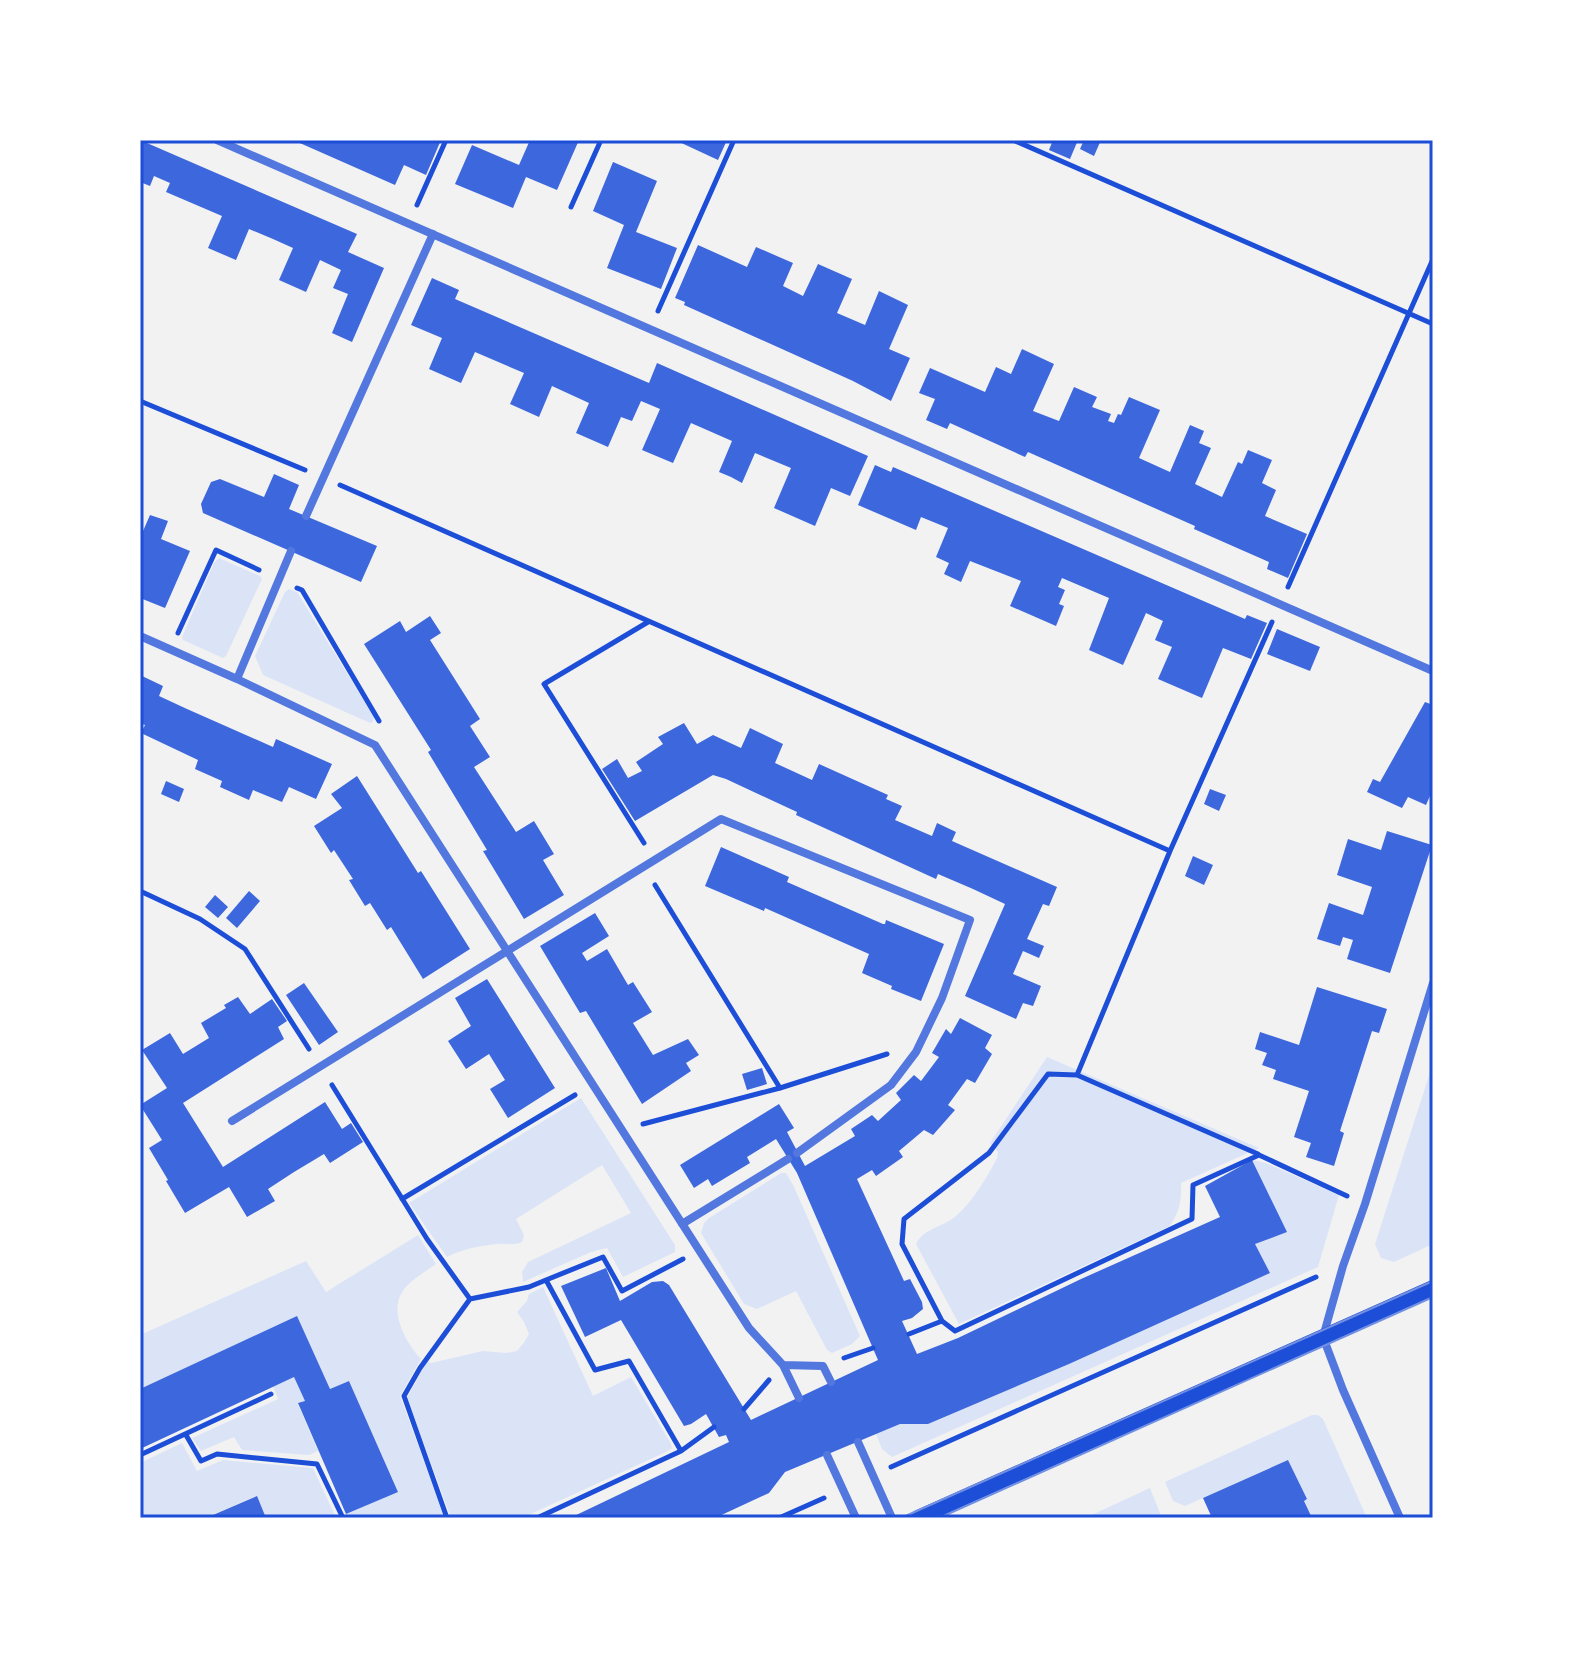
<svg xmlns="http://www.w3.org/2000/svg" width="1573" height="1658" viewBox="0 0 1573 1658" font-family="'PT Sans Narrow',sans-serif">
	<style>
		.green { fill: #dbe4f7 }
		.building { fill: #3d67dc }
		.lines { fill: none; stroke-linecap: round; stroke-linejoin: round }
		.path { stroke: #1d4ed8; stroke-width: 5 }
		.minor { stroke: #5277de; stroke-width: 8 }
		.secondary { stroke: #1d4ed8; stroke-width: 16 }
		.tram { stroke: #7290e2; stroke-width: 2 }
		.neatline { fill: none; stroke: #1d4ed8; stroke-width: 3 }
	</style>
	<rect width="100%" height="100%" fill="#f2f2f2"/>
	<!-- green -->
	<path class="green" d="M219,558l41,18 2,3 -36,77 -3,2 -40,-18 -1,-3 32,-74z
		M289,589l8,3 77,125 -1,5 -3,1 -107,-48 -8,-19 30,-64z
		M1047,1057l212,91 -78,35c1,18 -2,29 -11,43l-211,98 -43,-80c7,-16 29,-17 41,-29 15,-13 31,-39 40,-57l1,-6 -8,-9z
		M1433,1063v181l-39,18 -13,-4 -6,-14z
		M581,1098l94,147v7l-52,25 -16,-29 -16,4 -68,30 -1,-10 6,-10 103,-49 -29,-48 -86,54 8,16 -2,7c-8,4 -16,1 -25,2 -18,2 -35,5 -50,13l-38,-54z
		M1252,1160l14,3 73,32 -21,72 -426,190 -10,-8 -6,-15 24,-10h28l141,-60 95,-44 91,-76 31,-12z
		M781,1173h5l8,14 66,149 -8,8 -20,9 -5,-3 -31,-59 -39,18 -13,-5 -43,-71 3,-10 5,-5z
		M418,1235l18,29c-11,8 -28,17 -35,30 -11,21 6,50 20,65l-21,37 45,122h-97l-2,-4 52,-23 -49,-110 -19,8 -33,-72 -157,72v-54l166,-74 20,31z
		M543,1287l50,109 38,-19 39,65 2,6 -6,4 -144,66h-71l-44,-120 20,-37 4,2 52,-12 23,2 11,-2 8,-10 4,-7 -5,-12 -7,-10 10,-11 2,-7z
		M294,1377l11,24 -7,3 20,47 -9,4 -67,-5 -8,-13 -33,14 -9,-13 86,-39 -5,-12z
		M1312,1415h6l5,4 44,99h-55l-8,-17 3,-2 -19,-39 -103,46 -12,-5 -8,-19z
		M182,1443l15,28 26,-11 90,8 23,50h-70l-10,-22 -51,22h-65v-55z
		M1150,1488l12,30h-77z"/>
	<!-- building -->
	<path class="building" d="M140,140l217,94 -9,18 36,16 -32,74 -20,-9 16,-39 -15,-6 8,-18 -21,-10 -14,32 -27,-12 14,-32 -20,-9 -24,-10 -13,31 -28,-12 14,-32 -56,-24 4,-9 -16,-7 -4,10 -10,-4z
		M293,140h148l-15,35 -22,-10 -9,20z
		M530,140h49l-22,50 -31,-13 -13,31 -58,-24 17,-39 47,20z
		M675,140h52l-9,20z
		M1053,140h25l-8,19 -21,-9z
		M1084,140h17l-7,16 -14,-7z
		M613,162l44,19 -21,51 41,16 -16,41 -54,-21 17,-43 -31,-14z
		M698,245l49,22 9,-20 37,16 -10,23 20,10 15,-32 34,15 -15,34 28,12 14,-34 29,14 -19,44 21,9 -19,43 -38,-20 -169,-76 1,-3 -10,-4z
		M432,278l27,12 -4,9 194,84 8,-20 211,93 -18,40 -19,-8 -16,38 -41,-18 17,-40 -36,-15 -13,30 -11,-6 -12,-5 13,-31 -41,-18 -18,40 -31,-13 18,-41 -19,-8 -9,20 -11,-4 -13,30 -32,-14 13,-30 -37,-17 -13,31 -29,-13 14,-31 -49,-21 -14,31 -32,-14 13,-31 -31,-13z
		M1022,349l32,15 -21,47 26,10 15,-34 23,10 -5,10 19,7 -3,7 6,2 4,-9 3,1 8,-18 31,13 -21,48 31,14 20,-47 14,6 -5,12 12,5 -16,36 27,13 16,-35 4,2 6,-14 24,10 -10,23 14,7 -11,26 42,18 -19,44 -21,-9 2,-7 -75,-33 1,-3 -167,-74 -3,5 -75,-34 -3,6 -21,-9 9,-21 -16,-6 11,-25 55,24 11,-25 15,7z
		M875,465l16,7 2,-5 352,152 2,-4 20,8 -16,36 -28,-11 -21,50 -44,-19 14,-32 -17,-7 8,-19 -17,-8 -23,52 -34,-15 20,-52 -47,-20 -4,9 7,3 -6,14 5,2 -8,20 -46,-20 11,-25 -51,-20 -9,21 -17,-8 5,-11 -13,-6 12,-29 -27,-11 -5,13 -58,-25z
		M274,474l25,11 -10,24 88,37 -16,36 -158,-69 -2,-9 10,-22 9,-3 44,18z
		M150,515l18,6 -7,18 29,12 -25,57 -25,-10v-60z
		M430,616l11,17 -11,7 50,79 -10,7 20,31 -16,10 42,65 18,-11 20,33 -11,6 21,35 -40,24 -41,-68 4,-1 -59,-98 3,-2 -67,-106 36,-23 6,11z
		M1277,629l43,18 -10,24 -43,-17z
		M140,675l23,11 -4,10 28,13 86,38 3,-8 56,25 -16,35 -27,-12 -7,15 -29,-12 -4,10 -29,-13 2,-6 -27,-12 3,-9 -57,-27 4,-8 -5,-2z
		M1425,702l8,3v84l-7,16 -18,-8 -6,11 -35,-16 6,-13 7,3z
		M684,723l13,21 16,-9 28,13 9,-20 33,16 -8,19 37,17 7,-16 69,31 -2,4 16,7 -7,14 37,16 5,-13 19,9 -4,9 105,46 -8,19 -6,-2 -16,35 17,7 -5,12 -16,-7 -10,23 28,12 -8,20 -10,-3 -7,16 -51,-23 40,-92 -32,-15 -35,-15 -2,5 -140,-64 1,-3 -71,-33 -13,-4 -78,46 -33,-52 15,-10 11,19 14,-7 -6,-9 27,-18 -5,-7z
		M357,776l61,97 3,-2 49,78 -47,30 -32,-52 -4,3 -17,-27 -5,3 -16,-26 4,-1 -19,-29 -3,3 -17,-27 28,-18 -11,-14z
		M166,781l18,8 -5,13 -18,-8z
		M1210,789l16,6 -7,16 -15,-7z
		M1387,831l45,14 -42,128 -43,-14 6,-19 -10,-3 -3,9 -23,-7 12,-36 34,12 9,-28 -35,-12 11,-36 33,11z
		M721,847l68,30 -2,5 96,42h2l1,-4 58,24 -23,57 -30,-12 1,-3 -30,-13 7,-19 -104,-46 -1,3 -59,-25z
		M1193,856l20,9 -9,20 -19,-9z
		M249,891l11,10 -23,27 -11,-10z
		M215,895l13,12 -10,11 -13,-11z
		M595,913l14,23 -27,17 5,8 20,-12 21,36 5,-3 19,30 -19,11 20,32 35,-16 11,16 -13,8 5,8 -49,33 -56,-93 -6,2 -40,-67z
		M487,979l68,109 -47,30 -18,-29 15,-9 -16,-26 -23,15 -18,-28 23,-15 -16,-28z
		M304,983l34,49 -19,13 -33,-50z
		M1317,987l70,22 -8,24 -7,-2 -32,100 4,2 -10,33 -28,-9 5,-14 -17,-6 15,-46 -36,-12 3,-9 -14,-5 5,-12 -12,-4 5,-17 39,13z
		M238,997l12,17 22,-15 15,22 -9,6 6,12 -101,64 40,64 102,-65 17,27 9,-6 12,19 -33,21 -6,-9 -30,18 -26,17 7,12 -28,16 -18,-30 -44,26 -19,-32 2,-1 -19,-32 13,-8 -22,-35 27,-17 -25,-38 28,-17 13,21 26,-16 -8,-15 25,-15 -2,-3z
		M960,1018l32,17 -7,13 7,6 -17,29 -8,-4 -19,26 7,5 -22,25 -9,-5 -25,21 4,6 -27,19 -4,-6 -15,9 47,102 6,-2 12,23 1,7 -11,9 -10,3 15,33 41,-16 123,-59 139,-62 -15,-31 47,-26 35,72 -32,12 15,29 -201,91 -141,60h-28l-115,48 -16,21 -54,25h-145l159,-76 -3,-7 -7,2 -13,-23 -15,10 -7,2 -63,-106 -36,17 -24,-51 45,-18 14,33 32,-19 11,-1 6,4 82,135 127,-60 -81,-187 -21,-34 -29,18 3,6 -38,23 -4,-7 -14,9 -14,-23 99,-61 15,24 -7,4 18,34 50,-30 -4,-7 21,-14 6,6 23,-21 -5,-7 18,-18 7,6 18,-24 -7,-4 14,-24 5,5z
		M762,1068l5,16 -20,6 -5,-16z
		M297,1316l33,73 19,-8 49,111 -52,22 -48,-111 7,-2 -11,-24 -154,72v-60z
		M1288,1460l19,39 -3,2 8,17h-100l-9,-20z
		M257,1496l9,22h-60z"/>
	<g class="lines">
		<!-- path -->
		<path class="path" d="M1013,140l420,184
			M417,205l29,-65
			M571,207l30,-67
			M658,311l76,-171
			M140,401l165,69
			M340,485l830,366
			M1288,587l145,-328
			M297,588l5,2 77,131
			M1272,622l-102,229 -93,224 -29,-1 -59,79 -85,66 -2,25 40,77 13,10 237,-112 1,-34 66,-30 88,41
			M178,633l38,-83 43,20
			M644,843l-100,-159 104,-62
			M655,885l125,203
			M140,891l60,28 45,30 64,100
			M1077,1075l181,79
			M332,1085l95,154 43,60
			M643,1124l137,-36 107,-34
			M402,1199l173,-104
			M909,1334l33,-13
			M844,1358l29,-10
			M744,1409l25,-29
			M186,1435l15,26 16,-7 100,10 26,54
			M681,1451l-52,-90 -34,9 -49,-90 57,-23 19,34 61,-32
			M140,1455l131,-61
			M891,1467l425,-190
			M447,1518l-43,-122 16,-28 50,-69 59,-12 17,-7
			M537,1518l144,-67 33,-24
			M779,1518l45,-20"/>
		<!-- minor -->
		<path class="minor" d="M217,140l1216,531
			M306,516l127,-282
			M140,636l97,43 138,66 374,583 34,37 16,33
			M237,679l54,-128
			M232,1121l489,-302 249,101 -28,78 -26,54 -25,33 -94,68
			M682,1224l106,-65
			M783,1365l40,1 8,16
			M858,1442l34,76
			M827,1455l29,63
			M1400,1518l-57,-128 -20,-53 20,-71 22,-62 68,-221"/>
		<!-- secondary -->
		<path class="secondary" d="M918,1518l515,-230"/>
		<!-- tram -->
		<path class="tram" d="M901,1518l532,-237
			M939,1518l494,-221"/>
	</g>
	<!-- border -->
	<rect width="1573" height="1658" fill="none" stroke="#ffffff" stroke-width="284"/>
	<rect x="142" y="142" width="1289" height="1374" class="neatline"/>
</svg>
